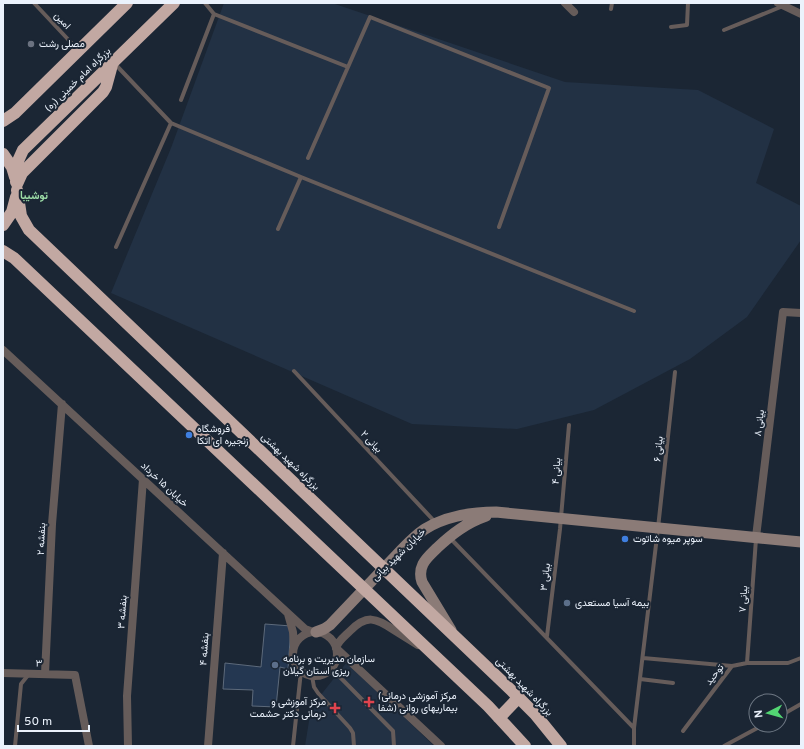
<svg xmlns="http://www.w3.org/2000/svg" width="804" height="749" viewBox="0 0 804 749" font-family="Overpass,Vazirmatn,sans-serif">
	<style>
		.built { fill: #223144 }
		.building { fill: #243751; stroke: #5d6a7b }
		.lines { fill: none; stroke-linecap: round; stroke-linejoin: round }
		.lane { stroke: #665c5a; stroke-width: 4 }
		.street { stroke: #665c5a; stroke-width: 8 }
		.secondary { stroke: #8b7b77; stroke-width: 11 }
		.highway { stroke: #c2a8a2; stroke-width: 12 }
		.worship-dot { fill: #6b7280; stroke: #1b2634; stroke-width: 1.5 }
		.shop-dot { fill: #3f7fe0; stroke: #1b2634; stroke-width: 1.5 }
		.service-dot { fill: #5c6f8a; stroke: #1b2634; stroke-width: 1.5 }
		.health-dot { fill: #e0444e; stroke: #1b2634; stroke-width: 1.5 }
		.labels { text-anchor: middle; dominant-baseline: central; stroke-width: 4; stroke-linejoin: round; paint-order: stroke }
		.street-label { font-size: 10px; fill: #ebf2fc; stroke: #1b2634 }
		.poi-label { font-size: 10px; fill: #ebf2fc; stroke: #1b2634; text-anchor: start }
		.neighbourhood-label { font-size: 11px; font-weight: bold; fill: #9cdca6; stroke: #1b2634 }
	</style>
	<rect width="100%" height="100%" fill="#1b2634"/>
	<!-- built -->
	<path class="built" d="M224,3h108l233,79 133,8 76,39 -18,54 45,23v34l-54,77 -57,42 -96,51 -77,19 -105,-5 -301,-131 60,-145z
		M347,662l87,84h-129l4,-25 11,-25z"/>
	<!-- building -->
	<path class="building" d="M265,624l26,2 -3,43 -8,-2 -4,40 -24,-1 1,-16 -30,-1 2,-26 36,4z"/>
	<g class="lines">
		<!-- lane -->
		<path class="lane" d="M34,3l44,47
			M611,9l1,-6
			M214,14l134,53 -40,91
			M671,27l16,-2 1,-22
			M724,30l59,-24
			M115,64l56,59 -55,124
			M348,67l22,-50 179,71 -50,139
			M181,100l33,-86 -9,-11
			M171,123l130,54 -23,52
			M301,177l333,134
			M294,371l142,152
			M451,539l183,189
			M547,636l13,-107 9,-104
			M643,658l89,8
			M747,663l9,-124
			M332,669l61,62 1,15
			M312,676l2,11 4,6 32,35 3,5 1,13
			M640,679l33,4
			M780,716l21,-12
			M683,731l49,-65 15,-3h41l13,-5
			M15,746l6,-62 8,-10
			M293,746l8,-75
			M634,746v-18l24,-200 17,-156
			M724,746l39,-21"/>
		<!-- street -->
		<path class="street" d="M565,3l9,9
			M778,3l23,11
			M3,350l302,279 8,3
			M756,537l27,-225 18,1
			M288,614l5,18 1,14
			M293 654a22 22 0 1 1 44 0a22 22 0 1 1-44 0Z
			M336,648c2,-7 9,-12 14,-17 17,-17 25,-13 44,-1 8,5 16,10 24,15
			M337,649l104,97
			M3,673l72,2 14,71
			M45,674l7,-150 10,-120
			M128,746l-1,-50 16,-217
			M208,746l15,-193"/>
		<!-- secondary -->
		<path class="secondary" d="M451,630l-29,-48c-2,-6 -2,-12 1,-18 3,-6 9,-11 14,-16 15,-14 29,-25 49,-32
			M316,632l8,-3 6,-4c19,-20 38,-40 57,-60 12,-12 24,-27 38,-36 21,-13 47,-17 71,-17l305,30"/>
		<!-- highway -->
		<path class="highway" d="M3,121l12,-8 112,-110
			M3,154l9,13 3,10
			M16,182l2,-21 5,-11 151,-147
			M17,184l5,-11 81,-81 3,-5 6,-22
			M17,190l4,26 8,14 483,461 23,23 26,32
			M3,225l9,-13 4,-15
			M3,251l11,7 474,448 37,40
			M499,718l20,-21"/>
	</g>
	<!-- markers -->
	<circle class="worship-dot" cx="31" cy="44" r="4"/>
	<g class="shop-dot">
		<circle cx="189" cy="435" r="4"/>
		<circle cx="625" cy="539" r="4"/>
	</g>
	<g class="service-dot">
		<circle cx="567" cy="603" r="4"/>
		<circle cx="275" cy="665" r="4"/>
	</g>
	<g class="health-dot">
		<path d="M367 696h4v4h4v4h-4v4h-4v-4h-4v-4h4z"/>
		<path d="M333 702h4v4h4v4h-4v4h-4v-4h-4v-4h4z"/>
	</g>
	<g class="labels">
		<!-- street labels -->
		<g class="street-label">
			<text transform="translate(62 21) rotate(47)">امین</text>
			<text transform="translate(78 80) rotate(-44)">بزرگراه امام خمینی (ره)</text>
			<text transform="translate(760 423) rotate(-83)">بیانی ۸</text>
			<text transform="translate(371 442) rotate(47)">بیانی ۲</text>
			<text transform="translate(659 449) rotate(-84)">بیانی ۶</text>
			<text transform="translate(290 462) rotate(44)">بزرگراه شهید بهشتی</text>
			<text transform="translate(557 471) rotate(-86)">بیانی ۴</text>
			<text transform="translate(164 485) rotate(43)">خیابان ۱۵ خرداد</text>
			<text transform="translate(42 539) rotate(-87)">بنفشه ۲</text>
			<text transform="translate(399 555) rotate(-44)">خیابان شهید بیانی</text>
			<text transform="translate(546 577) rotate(-83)">بیانی ۳</text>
			<text transform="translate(744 599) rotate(-86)">بیانی ۷</text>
			<text transform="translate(123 612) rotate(-86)">بنفشه ۳</text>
			<text transform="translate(205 649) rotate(-86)">بنفشه ۴</text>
			<text transform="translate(39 664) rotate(2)">۳</text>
			<text transform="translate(715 675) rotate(-52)">توحید</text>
			<text transform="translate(524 687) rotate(46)">بزرگراه شهید بهشتی</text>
		</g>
		<!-- poi labels -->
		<g class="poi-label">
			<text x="39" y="44">مصلی رشت</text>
			<text x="197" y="429">فروشگاه<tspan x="197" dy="12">زنجیره ای اتکا</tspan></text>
			<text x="633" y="539">سوپر میوه شاتوت</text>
			<text x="575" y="603">بیمه آسیا مستعدی</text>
			<text x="283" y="659">سازمان مدیریت و برنامه<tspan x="283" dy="12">ریزی استان گیلان</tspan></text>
			<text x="378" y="696">(مرکز آموزشی درمانی<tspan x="378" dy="12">بیماریهای روانی (شفا</tspan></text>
			<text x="326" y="702" text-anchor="end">مرکز آموزشی و<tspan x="326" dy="12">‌درمانی دکتر حشمت</tspan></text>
		</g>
		<!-- neighbourhood labels -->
		<g class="neighbourhood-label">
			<text x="34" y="196">توشیبا</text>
		</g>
	</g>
	<!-- border -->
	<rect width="804" height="749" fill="none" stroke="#ebf2fc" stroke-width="8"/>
	<!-- north arrow -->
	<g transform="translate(768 713) rotate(264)"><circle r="19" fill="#1b2634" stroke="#6e7884"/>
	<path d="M0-3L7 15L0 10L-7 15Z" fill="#53d673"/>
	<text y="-6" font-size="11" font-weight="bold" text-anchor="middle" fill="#ebf2fc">N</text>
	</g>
	<!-- scale -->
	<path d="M18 725v6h71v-6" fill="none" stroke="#ebf2fc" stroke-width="2"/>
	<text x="24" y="725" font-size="12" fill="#ebf2fc" stroke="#1b2634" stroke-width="3" paint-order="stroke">50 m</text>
</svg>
